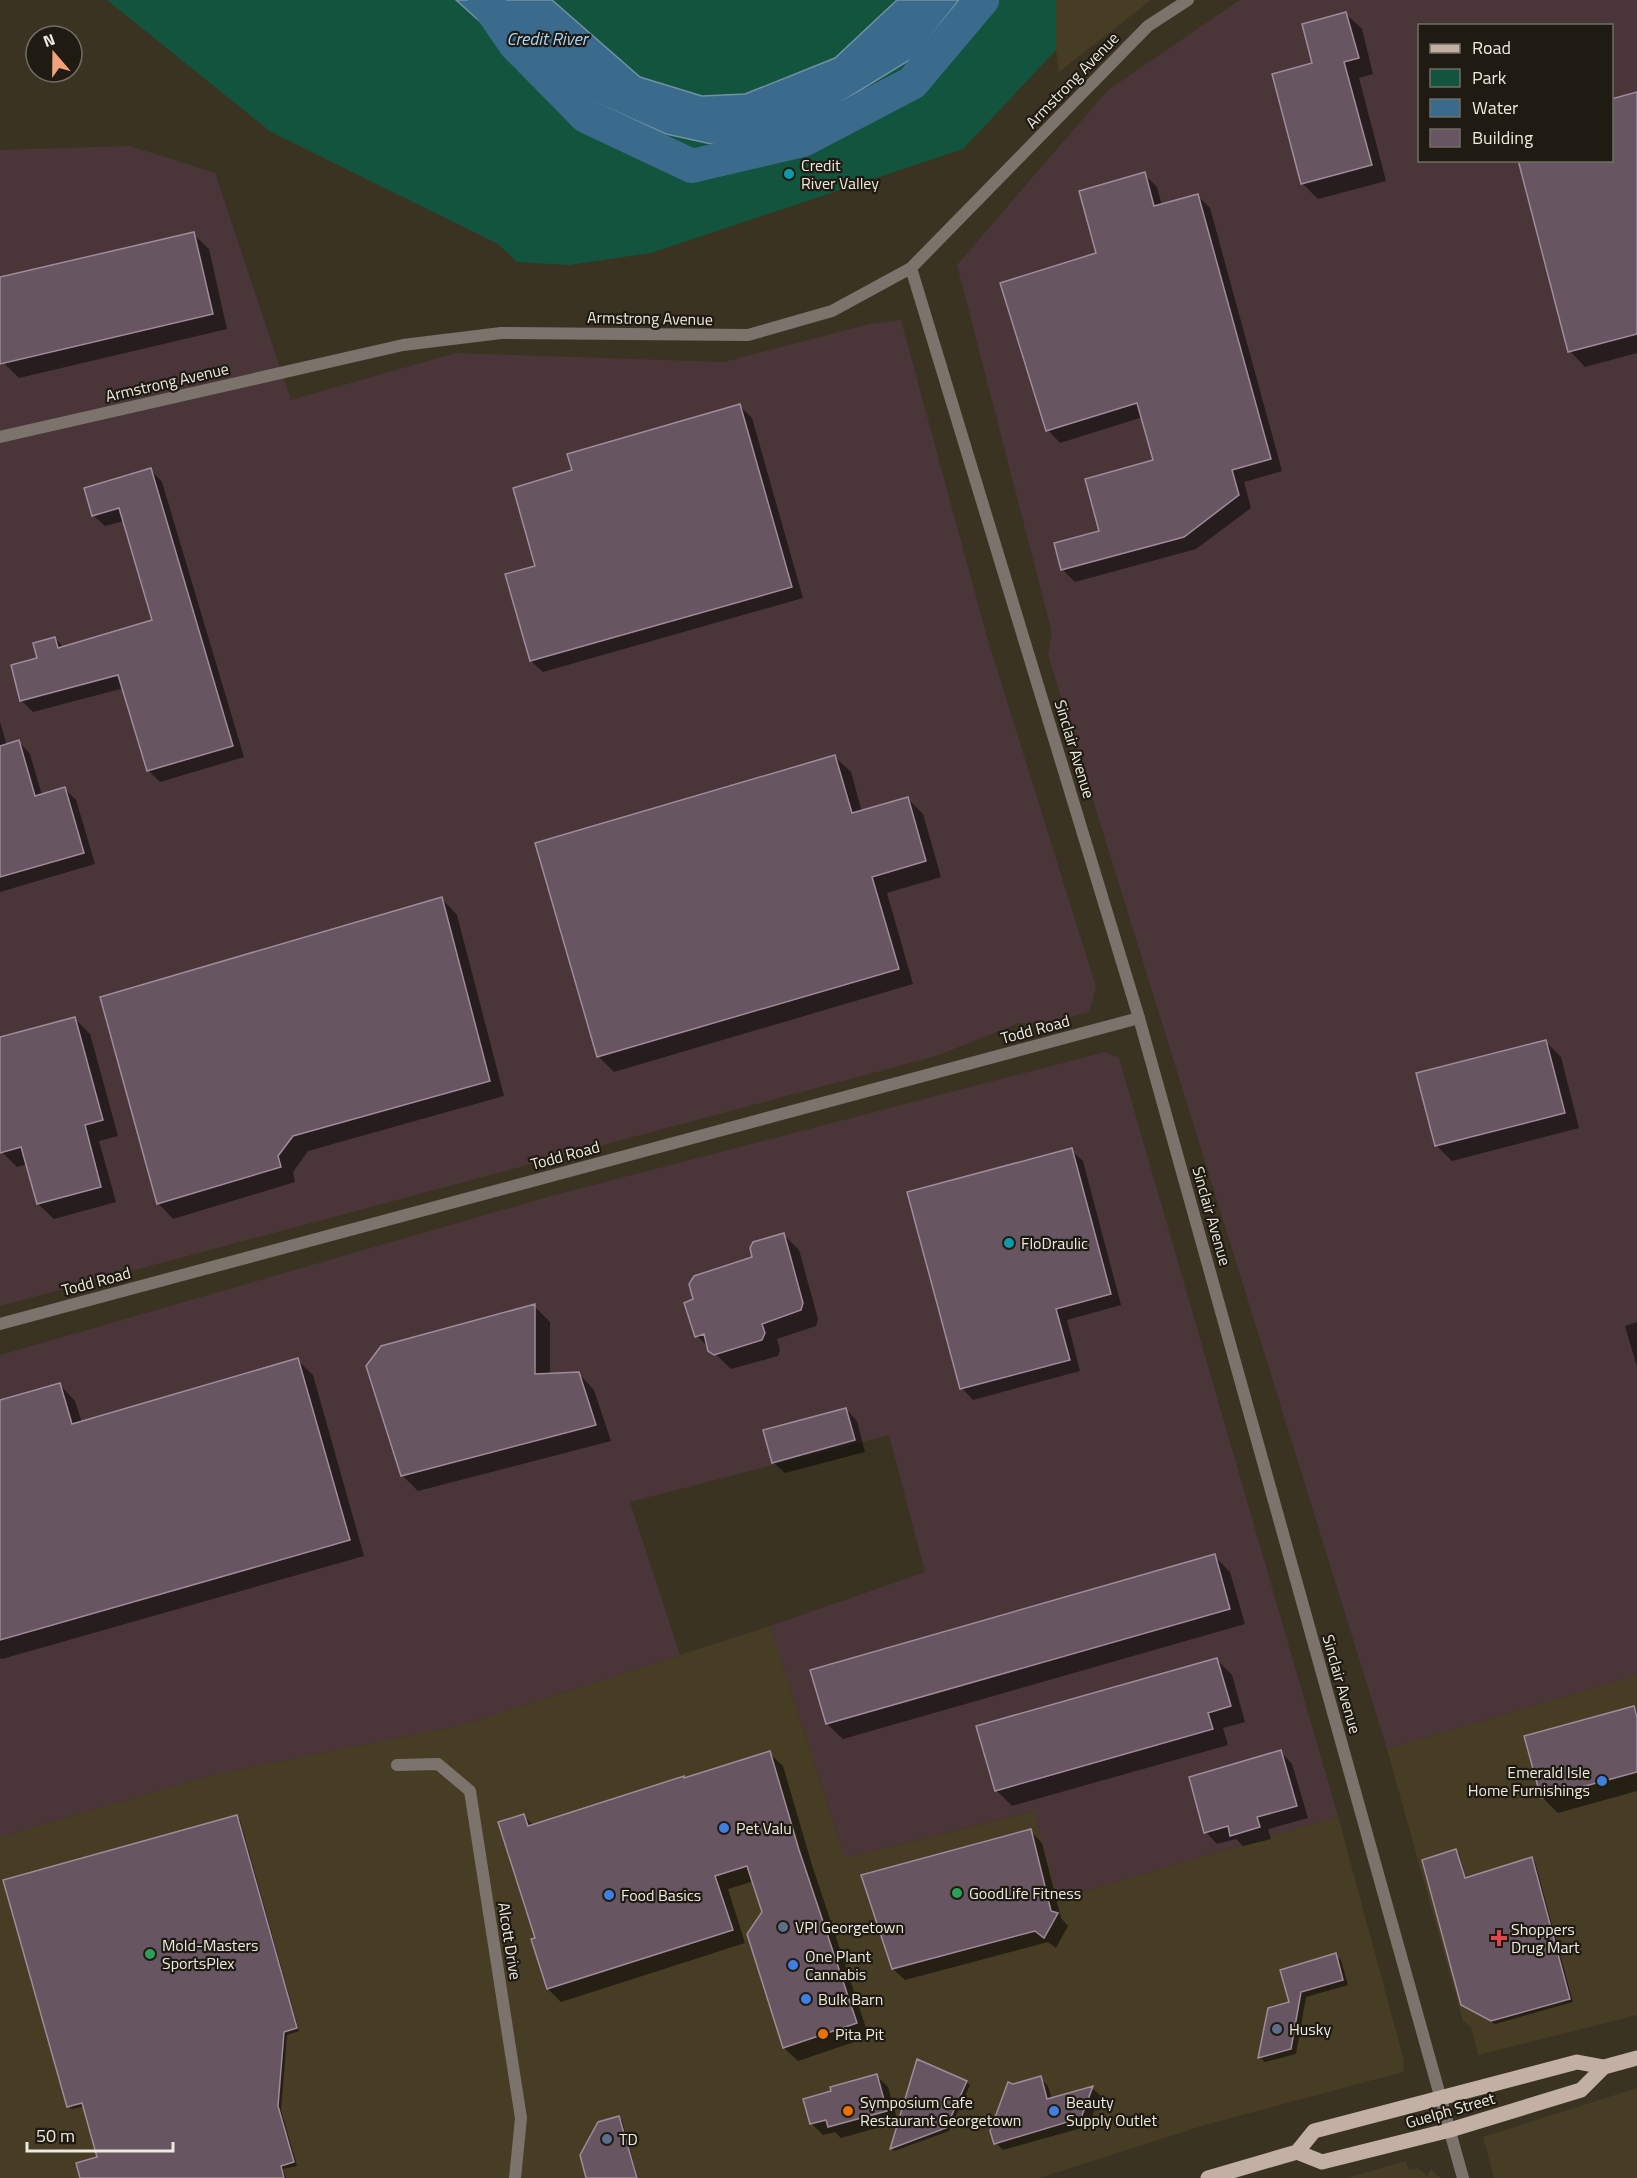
<svg xmlns="http://www.w3.org/2000/svg" width="1637" height="2178" viewBox="0 0 1637 2178" font-family="'Titillium Web',sans-serif">
	<style>
		.built { fill: #473c24 }
		.industrial { fill: #4a3539; fill-rule: evenodd }
		.green { fill: #12543d }
		.water { fill: #3a6b8d; stroke: #7091a5; stroke-width: 1.5 }
		.shadow { fill: #0007 }
		.lines { fill: none; stroke-linecap: round; stroke-linejoin: round }
		.river { stroke: #3a6b8d; stroke-width: 34 }
		.building { fill: #675562; stroke: #9f8b9a; stroke-width: 1.5 }
		.minor { stroke: #7c736d; stroke-width: 12 }
		.tertiary { stroke: #7c736d; stroke-width: 12 }
		.primary { stroke: #c2b0a5; stroke-width: 15 }
		.culture-dot { fill: #0f9aa8; stroke: #1f1b13; stroke-width: 2 }
		.shop-dot { fill: #3f7fe0; stroke: #1f1b13; stroke-width: 2 }
		.leisure-dot { fill: #2e9e5b; stroke: #1f1b13; stroke-width: 2 }
		.service-dot { fill: #5c6f8a; stroke: #1f1b13; stroke-width: 2 }
		.health-dot { fill: #e0444e; stroke: #1f1b13; stroke-width: 2 }
		.food-dot { fill: #e8710a; stroke: #1f1b13; stroke-width: 2 }
		.labels { text-anchor: middle; dominant-baseline: central; stroke-width: 4.5; stroke-linejoin: round; paint-order: stroke }
		.street-label { font-size: 16px; fill: #eee9de; stroke: #1f1b13 }
		.poi-label { font-size: 16px; fill: #eee9de; stroke: #1f1b13; text-anchor: start }
		.water-label { font-size: 18px; font-style: italic; fill: #a9d4f5; stroke: #1f1b13 }
	</style>
	<rect width="100%" height="100%" fill="#3b3322"/>
	<!-- built -->
	<path class="built" d="M1056,0h95l-92,72 -3,-22z
		M770,1626l75,232 189,-47 25,88 279,-83 66,245 -1,11 -198,53 -166,53h-1039v-341l212,-62 250,-50z
		M1637,1675v340l-159,40 -7,-28 -8,-6 -76,-272z
		M1637,2088v90h-143l-11,-41z
		M1406,2161l3,9 9,-2 9,8 4,-7 9,9h-93z"/>
	<!-- industrial -->
	<path class="industrial" d="M1240,0h397v1675l-250,74 -339,-1094 4,-22 -95,-368 151,-175zM1420,26h192v134h-192z
		M130,146l85,27 76,227 165,-47 268,9 146,-38 31,-4 86,317 109,350 -7,25 -44,12 -26,-1 -83,33 -936,250v-1156z
		M1105,1052l14,6 219,758 -279,83 -26,-88 -188,47 -75,-232 155,-54 -36,-137 -259,67 50,153 -218,70 -250,50 -212,62v-482l551,-159z"/>
	<!-- green -->
	<path class="green" d="M107,0h349l77,69 61,33 72,32 247,-76 46,-58h97v50l-93,99 -312,104 -82,12 -52,-3 -19,-18 -227,-112z
		M552,0h345l-61,58 -91,36 -43,2 -62,-19z"/>
	<!-- water -->
	<path class="water" d="M456,0h96l88,77 62,19 43,-2 90,-36 62,-58h62l-46,58 -126,77 -53,14 -68,-15 -72,-32 -61,-33z"/>
	<!-- shadow -->
	<path class="shadow" d="M1346,14l16,15 11,45 -14,4 27,103 -68,18 -16,-16 12,-118z
		M1637,94v259l-52,14 -15,-16 42,-191z
		M1144,174l13,13 5,19 36,-10 12,12 72,263 -38,11 7,26 -55,41 -121,33 -12,-12 -7,-25 45,-13 54,-71 -12,-44 -83,26 -12,-13 50,-176z
		M193,234l16,15 18,80 -208,49 -16,-16 -3,-12v-71z
		M740,406l12,12 51,180 -260,74 -12,-11 6,-94 37,-96z
		M151,470l11,12 82,275 -84,25 -12,-12 -24,-82 -91,24 -12,-12 18,-41 16,-21 9,10 90,-27 -30,-100 -19,5 -12,-11z
		M0,722l7,24 12,-4 11,12 12,41 23,-6 11,11 19,64 -95,28z
		M835,757l16,15 11,40 45,-14 16,16 18,63 -54,16 26,91 -299,88 -16,-16z
		M442,899l15,16 47,181 -196,55 -15,21 2,10 -122,37 -15,-16z
		M74,1018l16,16 28,102 -19,5 17,61 -62,17 -16,-15 -10,-40 -11,3 -15,-15 -2,-7v-106z
		M1546,1042l15,15 18,71 -127,33 -16,-16z
		M1071,1150l12,11 38,144 -54,15 13,51 -107,29 -11,-12z
		M783,1234l16,16 19,69 -2,7 -39,13 3,11 -2,6 -47,13 -34,-33 -2,-36 59,-42z
		M534,1306l16,16v53l29,-1 15,16 17,51 -193,50 -15,-15 -35,-110z
		M1637,1322v45l-12,-41z
		M297,1360l16,15 51,181 -362,103 -2,-1v-256l60,-17 15,16 7,22z
		M846,1409l11,12 8,31 -80,21 -12,-11z
		M1214,1556l16,16 15,52 -402,115 -16,-15z
		M1216,1659l16,16 13,47 -22,6 5,17 -216,61 -16,-16z
		M1633,1707l4,4v80l-79,22 -16,-16z
		M1281,1752l11,12 16,54 -40,11 3,10 -28,7 -7,-7 -19,5 -11,-12z
		M769,1753l14,13 29,99 57,172 -71,24 -14,-13 -35,-113 15,-23 -10,-31 -26,8 17,54 -184,59 -13,-13 -15,-49 4,-1 -13,-123 9,9z
		M237,1817l3,3 59,211 -12,4 -6,75 16,56 -14,3 3,9h-204l17,-20 -14,-52 -13,3 -4,-3z
		M1030,1831l12,12 19,75 7,8 -12,22 -8,-6 -143,38 -12,-11z
		M1456,1851l3,3 7,25 66,-20 3,3 38,140 -78,22 -32,-19z
		M1335,1955l6,5 7,25 -42,12 -10,57 -31,8 -5,-5 31,-54 -9,-32z
		M877,2076l11,11 10,35 -57,16 -6,-6 -12,3 -11,-11z
		M1040,2078l8,8 4,14 40,-12 8,7 -11,31 -86,24 -7,-7 17,-57z
		M966,2082l4,3 -21,46 -55,20 -2,-3z
		M618,2118l4,3 16,57h-50z"/>
	<g class="lines">
		<!-- river -->
		<path class="river" d="M485,0l30,44 71,72 106,50 111,-26 109,-57 70,-83"/>
	</g>
	<!-- building -->
	<path class="building" d="M1346,12l13,46 -15,4 28,103 -71,19 -29,-110 40,-11 -10,-39z
		M1637,92v242l-69,18 -50,-192h93v-61z
		M1145,172l9,34 44,-12 73,265 -39,11 7,25 -55,42 -123,33 -7,-27 45,-12 -14,-52 68,-19 -16,-57 -91,28 -46,-148 96,-30 -17,-62z
		M194,232l19,82 -213,50v-87z
		M740,404l52,183 -262,74 -25,-87 30,-8 -22,-78 59,-18 -5,-16z
		M151,468l82,278 -86,25 -29,-96 -98,26 -9,-36 26,-7 -4,-15 22,-6 3,11 94,-28 -33,-112 -27,8 -8,-28z
		M19,740l16,56 30,-9 19,66 -84,24v-131z
		M835,755l17,58 56,-16 18,64 -54,16 27,92 -302,88 -62,-214z
		M442,897l48,184 -197,55 -15,20 3,11 -124,37 -57,-207z
		M75,1017l28,103 -18,5 16,62 -64,17 -16,-57 -21,6v-116z
		M1546,1040l19,73 -130,33 -19,-73z
		M1072,1148l39,146 -55,15 14,51 -110,29 -53,-197z
		M784,1233l19,70 -2,7 -39,14 3,9 -3,7 -48,15 -6,-4 -4,-17 -9,3 -11,-34 9,-4 -4,-15 5,-8 58,-19 -2,-9 3,-6z
		M535,1304v70l44,-2 17,53 -195,51 -35,-110 15,-20z
		M298,1358l52,182 -350,100v-240l60,-17 12,41z
		M846,1408l9,32 -83,23 -9,-33z
		M1215,1554l15,55 -404,115 -16,-54z
		M1217,1658l14,48 -23,7 5,16 -218,62 -19,-65z
		M1634,1706l3,11v55l-96,26 -17,-62z
		M1281,1750l16,56 -40,11 3,10 -30,9 -2,-10 -24,7 -15,-56z
		M770,1751l29,99 58,173 -74,25 -36,-114 15,-22 -15,-46 -32,10 18,54 -186,59 -16,-50 4,-1 -37,-116 26,-8 4,12 156,-50v2z
		M237,1815l60,213 -13,4 -6,74 16,56 -13,4 3,12h-204l-4,-15 21,-6 -15,-54 -15,4 -64,-227z
		M1031,1829l20,82 7,2 -14,25 -9,-7 -143,38 -31,-94z
		M1456,1849l9,29 67,-21 38,142 -79,22 -30,-16 -39,-145z
		M1336,1953l7,27 -42,12 -10,57 -33,9 10,-50 21,-6 -9,-32z
		M917,2059l50,22 -21,47 -56,21z
		M877,2074l10,37 -59,16 -2,-7 -16,4 -7,-25 28,-8 -1,-4z
		M1041,2076l6,23 46,-13 -12,32 -87,26 -4,-13 18,-49 5,2z
		M619,2116l18,62h-51l-6,-23 18,-33z"/>
	<g class="lines">
		<!-- minor -->
		<path class="minor" d="M0,1324l1139,-306
			M397,1765l41,-1 32,27 51,327 -6,60"/>
		<!-- tertiary -->
		<path class="tertiary" d="M911,268l228,750 324,1160
			M0,437l403,-92 98,-12 247,2 84,-24 79,-43 237,-242 40,-26"/>
		<!-- primary -->
		<path class="primary" d="M1297,2152l25,10 128,-32 131,-40 23,-23
			M1208,2178l89,-26 17,-21 263,-69 27,5 33,-9"/>
	</g>
	<!-- markers -->
	<g class="culture-dot">
		<circle cx="789" cy="174" r="6"/>
		<circle cx="1009" cy="1243" r="6"/>
	</g>
	<g class="shop-dot">
		<circle cx="1602" cy="1781" r="6"/>
		<circle cx="724" cy="1828" r="6"/>
		<circle cx="609" cy="1895" r="6"/>
		<circle cx="793" cy="1965" r="6"/>
		<circle cx="806" cy="1999" r="6"/>
		<circle cx="1054" cy="2111" r="6"/>
	</g>
	<g class="leisure-dot">
		<circle cx="957" cy="1893" r="6"/>
		<circle cx="150" cy="1954" r="6"/>
	</g>
	<g class="service-dot">
		<circle cx="783" cy="1927" r="6"/>
		<circle cx="1277" cy="2029" r="6"/>
		<circle cx="607" cy="2139" r="6"/>
	</g>
	<path class="health-dot" d="M1496 1929h6v6h6v6h-6v6h-6v-6h-6v-6h6z"/>
	<g class="food-dot">
		<circle cx="823" cy="2034" r="6"/>
		<circle cx="848" cy="2111" r="6"/>
	</g>
	<g class="labels">
		<!-- street labels -->
		<g class="street-label">
			<text transform="translate(1072 80) rotate(-46)">Armstrong Avenue</text>
			<text transform="translate(650 318) rotate(1)">Armstrong Avenue</text>
			<text transform="translate(167 382) rotate(-13)">Armstrong Avenue</text>
			<text transform="translate(1075 749) rotate(73)">Sinclair Avenue</text>
			<text transform="translate(1035 1029) rotate(-15)">Todd Road</text>
			<text transform="translate(565 1155) rotate(-15)">Todd Road</text>
			<text transform="translate(1212 1216) rotate(74)">Sinclair Avenue</text>
			<text transform="translate(96 1281) rotate(-15)">Todd Road</text>
			<text transform="translate(1342 1684) rotate(74)">Sinclair Avenue</text>
			<text transform="translate(510 1941) rotate(81)">Alcott Drive</text>
			<text transform="translate(1450 2110) rotate(-16)">Guelph Street</text>
		</g>
		<!-- poi labels -->
		<g class="poi-label">
			<text x="801" y="165">Credit<tspan x="801" dy="18">River Valley</tspan></text>
			<text x="1021" y="1243">FloDraulic</text>
			<text x="1590" y="1772" text-anchor="end">Emerald Isle<tspan x="1590" dy="18">Home Furnishings</tspan></text>
			<text x="736" y="1828">Pet Valu</text>
			<text x="969" y="1893">GoodLife Fitness</text>
			<text x="621" y="1895">Food Basics</text>
			<text x="795" y="1927">VPI Georgetown</text>
			<text x="1511" y="1929">Shoppers<tspan x="1511" dy="18">Drug Mart</tspan></text>
			<text x="162" y="1945">Mold-Masters<tspan x="162" dy="18">SportsPlex</tspan></text>
			<text x="805" y="1956">One Plant<tspan x="805" dy="18">Cannabis</tspan></text>
			<text x="818" y="1999">Bulk Barn</text>
			<text x="1289" y="2029">Husky</text>
			<text x="835" y="2034">Pita Pit</text>
			<text x="860" y="2102">Symposium Cafe<tspan x="860" dy="18">Restaurant Georgetown</tspan></text>
			<text x="1066" y="2102">Beauty<tspan x="1066" dy="18">Supply Outlet</tspan></text>
			<text x="619" y="2139">TD</text>
		</g>
		<!-- water labels -->
		<g class="water-label">
			<text x="547" y="38">Credit River</text>
		</g>
	</g>
	<!-- legend -->
	<rect x="1418" y="24" width="195" height="138" fill="#1f1b13" stroke="#726d64" stroke-width="1.5"/>
	<rect x="1430" y="44" width="30" height="9" fill="#c2b0a5" stroke="#726d64" stroke-width="1.5"/>
	<text x="1472" y="54" font-size="18" fill="#eee9de">Road</text>
	<rect x="1430" y="69" width="30" height="18" fill="#12543d" stroke="#726d64" stroke-width="1.5"/>
	<text x="1472" y="84" font-size="18" fill="#eee9de">Park</text>
	<rect x="1430" y="99" width="30" height="18" fill="#3a6b8d" stroke="#726d64" stroke-width="1.5"/>
	<text x="1472" y="114" font-size="18" fill="#eee9de">Water</text>
	<rect x="1430" y="129" width="30" height="18" fill="#675562" stroke="#726d64" stroke-width="1.5"/>
	<text x="1472" y="144" font-size="18" fill="#eee9de">Building</text>
	<!-- north arrow -->
	<g transform="translate(54 54) rotate(340)"><circle r="28" fill="#1f1b13" stroke="#726d64" stroke-width="1.5"/>
	<path d="M0-4.5L10 22L0 15L-10 22Z" fill="#f1a17c"/>
	<text y="-9" font-size="16" font-weight="bold" text-anchor="middle" fill="#eee9de">N</text>
	</g>
	<!-- scale -->
	<path d="M27 2142v9h146v-9" fill="none" stroke="#eee9de" stroke-width="3"/>
	<text x="36" y="2142" font-size="18" fill="#eee9de" stroke="#1f1b13" stroke-width="4.5" paint-order="stroke">50 m</text>
</svg>
